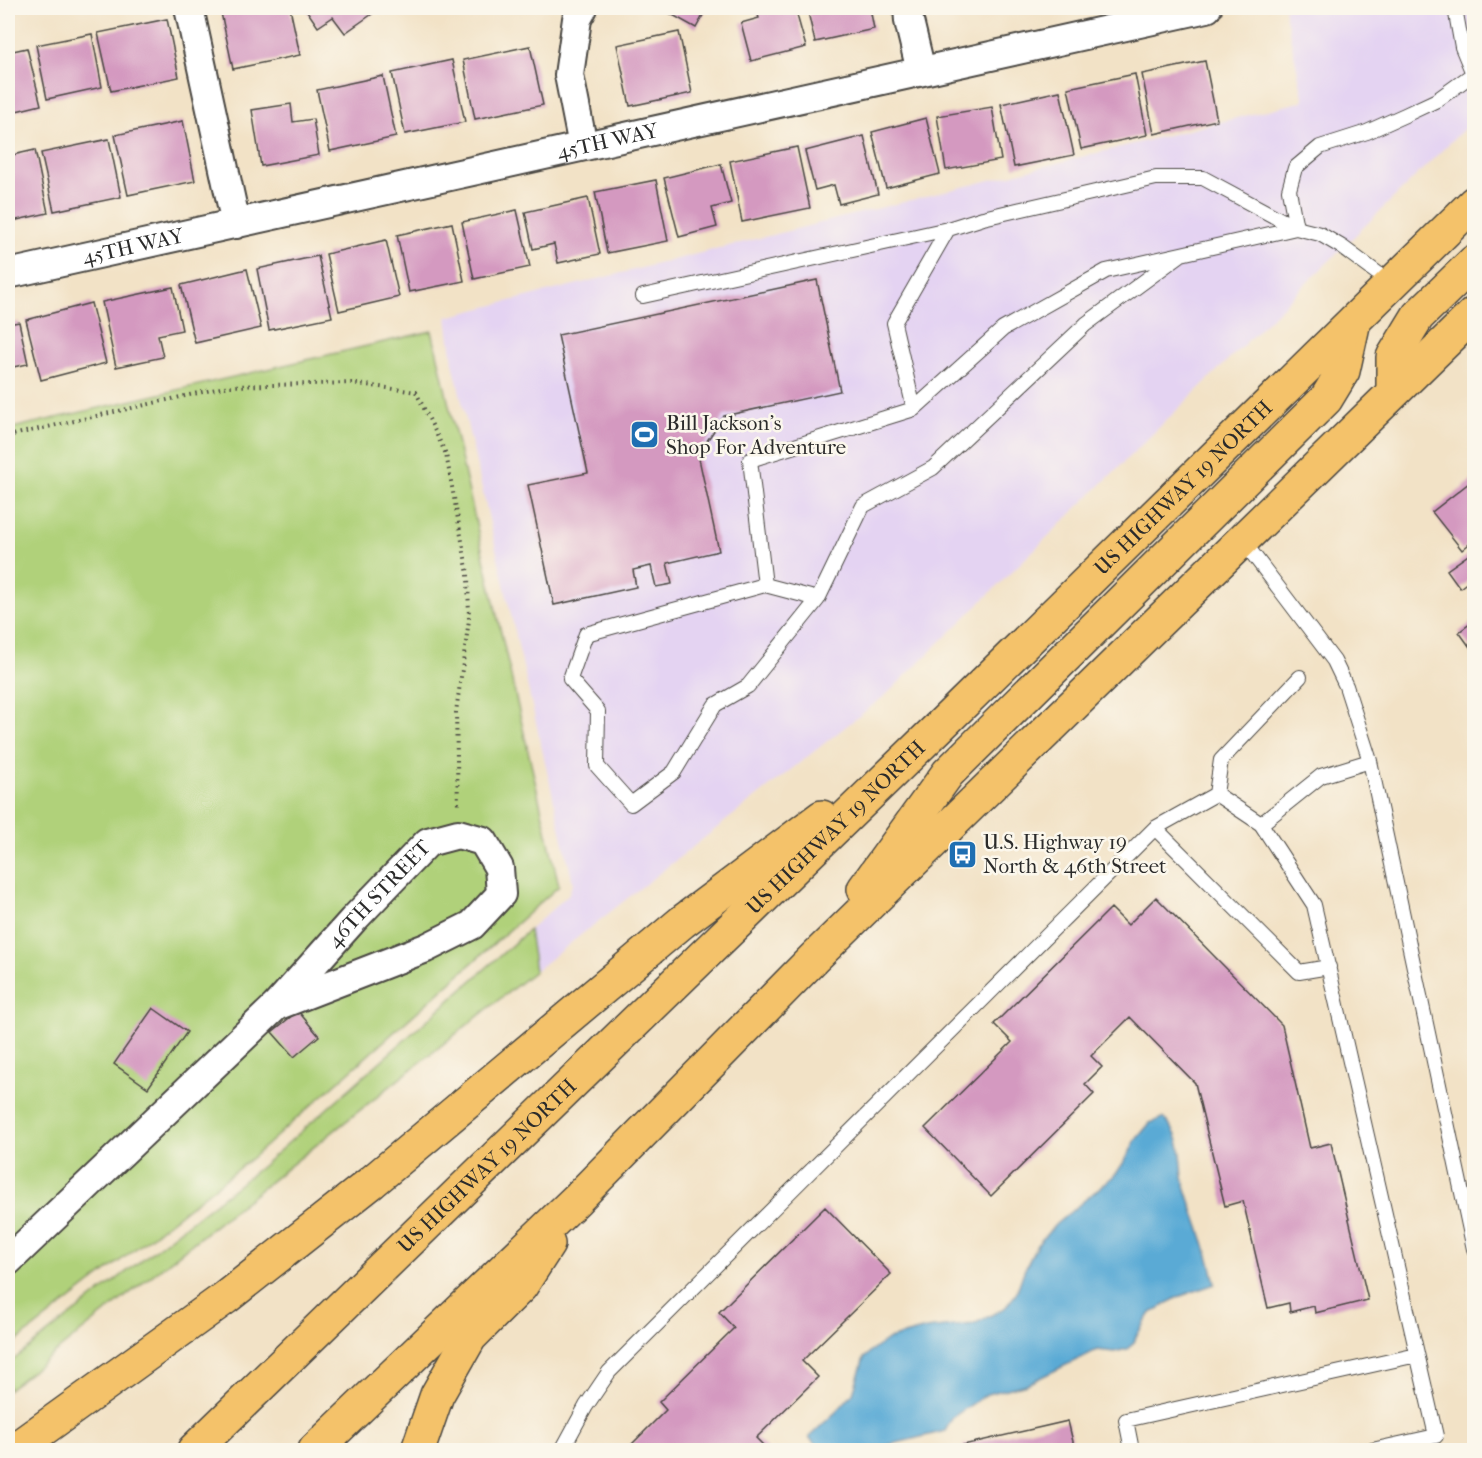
<svg xmlns="http://www.w3.org/2000/svg" width="1482" height="1458" viewBox="0 0 1482 1458" font-family="'IM FELL French Canon',serif">
	<style>
		.built { fill: #e4d3f2 }
		.green { fill: #b0d17a; stroke: #6e7e52; stroke-width: 1.5 }
		.water { fill: #5aaad5; stroke: #426a80; stroke-width: 1.5 }
		.building { fill: #d499c0 }
		.lines { fill: none; stroke-linecap: round; stroke-linejoin: round }
		.lane-casing { stroke: #494642; stroke-width: 16 }
		.street-casing { stroke: #494642; stroke-width: 32 }
		.highway-casing { stroke: #494642; stroke-width: 36 }
		.path { stroke: #494642; stroke-width: 4; stroke-dasharray: 1.5 4.5; stroke-linecap: butt }
		.lane { stroke: #fff; stroke-width: 14 }
		.street { stroke: #fff; stroke-width: 28 }
		.highway { stroke: #f4c26a; stroke-width: 33 }
		.labels { text-anchor: middle; dominant-baseline: central; stroke-width: 5; stroke-linejoin: round; paint-order: stroke }
		.street-label { font-size: 21px; fill: #2b2b2b; stroke: #fbf7ec }
		.poi-label { font-size: 21px; fill: #2b2b2b; stroke: #fbf7ec; text-anchor: start }
	</style>
	<rect width="100%" height="100%" fill="#fbf7ec"/>
	<filter id="ink" filterUnits="userSpaceOnUse"><feTurbulence type="fractalNoise" baseFrequency=".0167" numOctaves="2"/><feDisplacementMap in="SourceGraphic" scale="12" xChannelSelector="R" yChannelSelector="G"/><feConvolveMatrix kernelMatrix="1 2 1 2 8 2 1 2 1" color-interpolation-filters="sRGB"/></filter>
	<filter id="wash" filterUnits="userSpaceOnUse"><feTurbulence type="fractalNoise" baseFrequency=".008" numOctaves="4" result="noise"/><feDisplacementMap in="SourceGraphic" scale="24" xChannelSelector="R" yChannelSelector="G"/><feGaussianBlur stdDeviation="1.35" result="paint"/><feColorMatrix in="noise" values="0 0 0 0 0 0 0 0 0 0 0 0 0 0 0 0 0 1.4 0 .05"/><feComposite in="paint" operator="in"/></filter>
	<g filter="url(#wash)">
		<rect width="100%" height="100%" fill="#f2e2c6"/>
		<!-- built -->
		<path class="built" d="M1284,8h190v111l-587,575 -352,277 -6,-41 39,-35 5,-12 -120,-520 -6,-46 857,-216z"/>
		<!-- green -->
		<path class="green" d="M432,331l127,555 -307,272 -244,190v-919z
			M529,930l6,41 -527,419v-26l253,-197z"/>
		<!-- water -->
		<path class="water" d="M1163,1118c7,6 12,13 15,23 5,13 3,28 6,41 10,35 25,67 31,102l-37,13 -27,16 -15,23 -2,7 -7,6 -13,3 -17,-2 -70,34 -40,10 -34,23 -8,14 -77,19h-48l-11,-13 30,-28 14,-16 11,-35 10,-9 15,-10 37,-10 48,-5 31,-16 11,-14 8,-23 13,-26 19,-21 60,-50 12,-18 7,-15 15,-18z"/>
		<g id="blocks">
			<!-- building -->
			<path class="building" d="M220,8h70l10,47 -67,14z
				M305,8h66l4,4 -30,21 -12,-16 -15,10z
				M660,8h47l-11,20z
				M756,8h39l11,39 -55,14 -10,-38 18,-5z
				M807,8h63l4,21 -59,13z
				M954,8h25v1l-24,5z
				M167,19l12,58 -68,14 -13,-58z
				M679,32l13,61 -62,13 -13,-61z
				M92,34l10,53 -55,12 -11,-54z
				M530,46l13,59 -68,14 -12,-59z
				M27,48l14,57 -33,8v-61z
				M452,60l13,62 -60,12 -13,-61z
				M1205,61l12,59 -63,14 -12,-60z
				M1135,74l12,61 -66,14 -13,-61z
				M383,76l13,61 -66,14 -13,-61z
				M1060,91l14,64 -60,12 -13,-63z
				M291,104l2,18 20,-3 6,36 -58,11 -9,-56z
				M992,107l9,53 -55,10 -9,-54z
				M926,118l14,56 -54,14 -14,-56z
				M183,121l12,60 -67,14 -13,-60z
				M864,136l14,58 -39,10 -5,-19 -19,5 -10,-39z
				M109,139l12,58 -67,14 -13,-58z
				M797,147l13,61 -68,14 -12,-61z
				M35,150l13,63 -40,9v-66z
				M721,164l10,39 -19,5 5,19 -38,10 -15,-59z
				M656,180l12,61 -61,12 -12,-61z
				M588,198l12,56 -42,9 -4,-19 -21,5 -8,-37z
				M517,210l13,57 -56,12 -12,-57z
				M452,223l12,58 -55,11 -12,-57z
				M386,240l13,57 -60,14 -13,-57z
				M318,256l14,61 -63,13 -12,-61z
				M247,269l14,59 -66,15 -14,-58z
				M817,280l23,111 -116,25 -26,38 21,97 -52,12 5,21 -16,3 -5,-21 -18,4 3,17 -82,18 -26,-120 60,-12 -30,-138z
				M173,287l9,43 -24,5 5,22 -47,10 -14,-65z
				M91,303l15,60 -65,17 -15,-60z
				M19,322l9,42 -20,4v-44z
				M8,370l4,19 -4,1z
				M1474,479v61l-12,10 -30,-38z
				M1474,551v26l-14,11 -13,-18z
				M1474,621v27l-2,2 -13,-18z
				M1156,897l126,128 28,123 21,-5 37,157 -53,13 -1,-7 -24,6 -1,-9 -21,5 -25,-107 -18,5 -30,-123 -65,-66 -39,39 11,11 -17,17 9,10 -103,102 -66,-68 87,-86 -18,-18 117,-116 17,17z
				M153,1008l34,24 -39,56 -34,-24z
				M298,1011l21,25 -25,21 -22,-25z
				M825,1207l66,67 -89,87 16,16 -62,61 12,12h-130l-6,-6 34,-34 -7,-8 75,-74 -15,-16z
				M1068,1421l7,29h-111l-1,-5z"/>
		</g>
	</g>
	<g filter="url(#ink)">
		<use href="#blocks" fill-opacity="0" stroke="#494642" stroke-width="1.5"/>
		<g class="lines">
			<defs>
				<path id="lane" d="M1455,8l7,39 12,29
					M1296,228l-7,-38 6,-22 25,-21 47,-15 38,-17 32,-15 36,-26
					M1180,255l-94,69 -153,144 -70,38 -45,93 -53,-14 -15,-125 164,-51 89,-80 103,-58 190,-43 24,6 22,13 50,37
					M643,296l305,-67
					M914,409l-20,-86 54,-94 35,-11 173,-40h47l93,50
					M1243,541l91,120 12,25 24,75 104,488
					M765,585l-179,49 -16,45 28,32 -1,55 34,38 43,-32 41,-67 33,-19 70,-87
					M1370,761l-49,15 -60,48 53,81 122,531 -64,14
					M1216,794l5,-34 79,-83
					M1155,828l144,144 30,-5
					M562,1450l24,-44 23,-34 546,-544 61,-34 45,30
					M1132,1450l-6,-30 291,-65"/>
				<g id="street">
					<path d="M189,8l47,216"/>
					<path d="M908,8l1,13 12,50"/>
					<path d="M583,146l-14,-71 8,-56 6,-11"/>
					<path id="s1" d="M8,274l1199,-266"/>
					<path id="s2" d="M8,1261l268,-255 77,-86 75,-78 30,-8 25,7 16,27 2,26 -29,31 -46,23 -150,58"/>
				</g>
				<g id="highway">
					<path d="M1393,392v-35l25,-41 56,-54"/>
					<path d="M864,889l84,-116 378,-374 17,-28 11,-50"/>
					<path d="M14,1450l211,-152 147,-116 310,-260 140,-105"/>
					<path id="s3" d="M194,1450l744,-722 536,-525"/>
					<path d="M315,1450l262,-251 237,-241 660,-644"/>
					<path d="M418,1450l19,-55 33,-58 51,-51 27,-42"/>
				</g>
			</defs>
			<!-- lane casing -->
			<use href="#lane" class="lane-casing"/>
			<!-- street casing -->
			<use href="#street" class="street-casing"/>
			<!-- highway casing -->
			<use href="#highway" class="highway-casing"/>
			<!-- path -->
			<path class="path" d="M8,436l221,-50 122,-3 65,9 30,62 22,120 1,46 -13,92 2,95"/>
			<!-- lane -->
			<use href="#lane" class="lane"/>
			<!-- street -->
			<use href="#street" class="street"/>
			<!-- highway -->
			<use href="#highway" class="highway"/>
		</g>
	</g>
	<!-- icons -->
	<defs>
		<symbol id="stadium-square" viewBox="-11 -11 22 22"><rect x="-9" y="-9" width="18" height="18" rx="4" fill="#1f6fb2" stroke="#fbf7ec"/><path d="M0-5a6.5 5 0 1 0 0 10a6.5 5 0 1 0 0-10ZM-3.5-1.8h7v3.6h-7Z" fill="#fff"/></symbol>
		<symbol id="bus-square" viewBox="-11 -11 22 22"><rect x="-9" y="-9" width="18" height="18" rx="4" fill="#1f6fb2" stroke="#fbf7ec"/><path d="M-5-6H5V4H4V6H2V4H-2V6H-4V4H-5ZM-3.5-4V0h7V-4ZM-3.5 1.2v1.5H-2V1.2ZM2 1.2v1.5H3.5V1.2Z" fill="#fff"/></symbol>
	</defs>
	<g fill-rule="evenodd">
		<use href="#stadium-square" x="628" y="418" width="33" height="33"/>
		<use href="#bus-square" x="946" y="838" width="33" height="33"/>
	</g>
	<g class="labels">
		<!-- street labels -->
		<g class="street-label">
			<text stroke="none"><textPath href="#s1" startOffset="614">45TH WAY</textPath></text>
			<text stroke="none"><textPath href="#s1" startOffset="128">45TH WAY</textPath></text>
			<text stroke="none"><textPath href="#s3" startOffset="1380">US HIGHWAY 19 NORTH</textPath></text>
			<text stroke="none"><textPath href="#s3" startOffset="894">US HIGHWAY 19 NORTH</textPath></text>
			<text stroke="none"><textPath href="#s2" startOffset="522">46TH STREET</textPath></text>
			<text stroke="none"><textPath href="#s3" startOffset="408">US HIGHWAY 19 NORTH</textPath></text>
		</g>
		<!-- poi labels -->
		<g class="poi-label">
			<text x="666" y="423">Bill Jackson's<tspan x="666" dy="24">Shop For Adventure</tspan></text>
			<text x="983" y="842">U.S. Highway 19<tspan x="983" dy="24">North &amp; 46th Street</tspan></text>
		</g>
	</g>
	<!-- margin -->
	<rect width="1482" height="1458" fill="none" stroke="#fbf7ec" stroke-width="30"/>
</svg>
